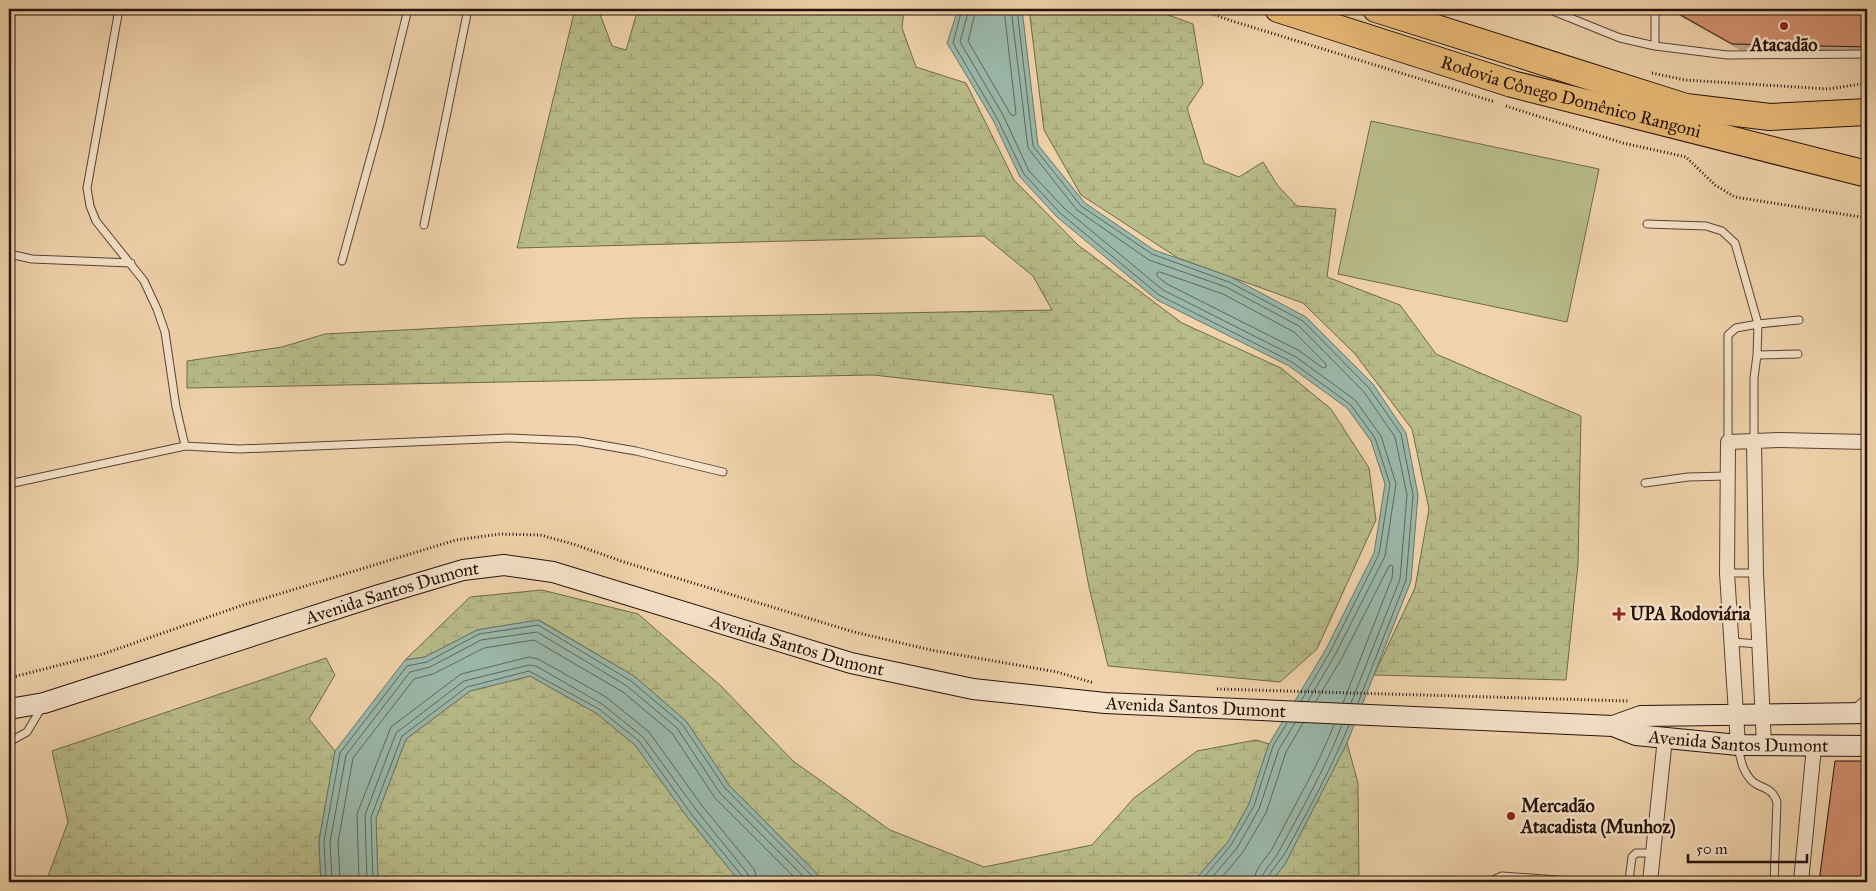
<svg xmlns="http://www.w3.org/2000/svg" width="1876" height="891" viewBox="0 0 1876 891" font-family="'IM FELL Great Primer',serif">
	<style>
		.green { fill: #b8bc8a; stroke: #6f684a }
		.wetland { fill: url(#wetland-marsh); stroke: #6f684a }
		.water { fill: #9ab8aa; stroke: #6c766a }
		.shadow { fill: #0003 }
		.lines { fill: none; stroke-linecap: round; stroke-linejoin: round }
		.shore { stroke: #60665a; stroke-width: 1 }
		.building { fill: #d39070; stroke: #26130b }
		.service-casing { stroke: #584333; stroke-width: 9 }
		.minor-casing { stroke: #584333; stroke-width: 16 }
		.secondary-casing { stroke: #26130b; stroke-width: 22 }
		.motorway-casing { stroke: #26130b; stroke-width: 28 }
		.path { stroke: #26130b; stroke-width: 3; stroke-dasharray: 1 2.5; stroke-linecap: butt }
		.service { stroke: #f5e2c9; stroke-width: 7 }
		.minor { stroke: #f5e2c9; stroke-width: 14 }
		.secondary { stroke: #f5e2c9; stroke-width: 20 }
		.motorway { stroke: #e8ba76; stroke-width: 26 }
		.poi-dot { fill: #8f2418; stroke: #f5e2c9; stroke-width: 2 }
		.labels { text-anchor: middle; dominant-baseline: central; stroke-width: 5; stroke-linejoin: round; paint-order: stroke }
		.poi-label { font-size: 18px; font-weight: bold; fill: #26130b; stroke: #f5e2c9; text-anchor: start }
		.street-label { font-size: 18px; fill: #26130b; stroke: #f5e2c9 }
	</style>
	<defs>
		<pattern id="wetland-marsh" width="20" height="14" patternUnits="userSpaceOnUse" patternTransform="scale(1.25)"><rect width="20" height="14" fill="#b8bc8a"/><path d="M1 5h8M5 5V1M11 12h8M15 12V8" fill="none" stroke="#9ea176"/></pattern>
	</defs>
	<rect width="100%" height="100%" fill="#f0d3ac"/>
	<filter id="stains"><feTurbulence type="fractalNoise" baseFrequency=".004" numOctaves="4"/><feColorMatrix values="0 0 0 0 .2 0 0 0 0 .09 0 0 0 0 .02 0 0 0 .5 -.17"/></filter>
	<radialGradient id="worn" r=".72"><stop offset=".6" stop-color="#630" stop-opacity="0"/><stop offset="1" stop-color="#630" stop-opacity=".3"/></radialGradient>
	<!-- green -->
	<path class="green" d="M1371,121l228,48 -32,153 -229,-48z"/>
	<!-- wetland -->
	<path class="wetland" d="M575,9h23l14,37 14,4 12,-41h266l-2,19 14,39 50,16 48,97 64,65 104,78 99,45 50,41 38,59 7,52 -59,129 -37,33 -172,-16 -19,-79 -36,-192 -180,-20 -686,13v-27l95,-14 43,-13 309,-16 418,-8 -19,-34 -49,-40 -467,12z
		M1029,9h123l41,15 10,60 -16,24 17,55 35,14 24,-15 15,24 19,20 39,3 -9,68 73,28 36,49 145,62 -3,148 -12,116 -192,-5 41,-87 14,-79 -17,-80 -57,-75 -52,-51 -125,-45 -97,-63 -37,-65z
		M542,590l96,24 83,72 72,75 97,69 94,37 108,-22 42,-47 63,-47 59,-11 13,4 -20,60 -21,38 -35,40h-368l-96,-97 -43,-64 -52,-45 -95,-56 -62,10 -52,27 -20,3 65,-63z
		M326,658l9,17 -26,44 26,32 -16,90 2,41h-275l22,-60 -16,-71z
		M530,676l66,37 39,32 53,73 52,64h-362l-2,-64 30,-79 64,-48z
		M1347,743l11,40 1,91 -6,8h-82l14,-18z"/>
	<!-- water -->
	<path class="water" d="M958,9h64l16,136 47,58 69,47 77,27 75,40 67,67 33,49 12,62 -7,86 -64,162 -62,121 -14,18h-78l35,-40 21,-38 20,-60 57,-95 48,-96 11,-69 -14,-43 -24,-33 -58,-42 -132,-66 -100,-83 -37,-40 -27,-57 -46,-77z
		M538,620l96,56 52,45 43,64 96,97h-85l-52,-64 -53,-73 -39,-32 -66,-37 -60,15 -64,48 -30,79 2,64h-57l-2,-41 16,-90 70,-91 20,-3 52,-27z"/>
	<!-- shadow -->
	<path class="shadow" d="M1670,9h197v44l-127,-3 -66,-37z
		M1836,762l31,1v119h-46z"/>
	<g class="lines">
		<!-- shore -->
		<path class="shore" d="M962,9l-9,34 44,75 27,56 36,39 99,82 133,67 59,43 24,33 15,46 -11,70 -49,98 -29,49
			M969,9l-9,33 43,73 26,56 36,38 98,81 133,67 59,43 26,36 15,48 -11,72 -50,99 -27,46
			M976,9l-8,32 43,74 2,1 3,-2 -12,-105
			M1011,9l17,139 49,62 72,50 77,27 73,39 65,66 31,45 12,58 -7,84 -49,124
			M1017,9l16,137 48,60 71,48 77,28 74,39 66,67 32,46 12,61 -7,85 -48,123
			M1160,272l63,22 71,38 32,32v3l-3,1 -25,-18 -131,-66 -10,-8v-3z
			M1316,701l26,-43 47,-92 3,-1 1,2 -1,11 -49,125
			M326,882l-2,-41 16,-88 67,-87 20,-4 52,-28 59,-9 93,56 51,43 43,64 93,94
			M332,882l-2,-40 16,-87 64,-83 20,-5 51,-27 56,-8 90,54 50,42 43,65 89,89
			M340,882l-2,-40 15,-84 61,-79 19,-5 51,-26 50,-8 89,52 49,41 43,65 84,84
			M359,882l-2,-68 34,-87 70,-53 68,-17 9,2 68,38 43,35 54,75 51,62 4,13
			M367,882l-2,-67 31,-82 68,-52 65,-16 7,1 66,38 41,33 54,74 51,63 2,8
			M373,882l-2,-65 31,-81 65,-49 62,-16 70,38 40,32 53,74 51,62 1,5
			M1200,882l31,-37 23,-39 19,-60 14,-23
			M1208,882l29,-34 22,-39 20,-60 16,-26
			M1218,882l25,-30 23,-39 20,-61 17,-29
			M1254,882c0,-13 11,-22 18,-33 21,-41 45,-81 62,-124
			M1261,882c1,-11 12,-20 17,-29 23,-42 47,-84 64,-128
			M1267,882c1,-10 13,-20 18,-29 23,-42 46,-84 64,-128"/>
	</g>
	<!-- building -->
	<path class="building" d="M1670,9h197v38l-135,-3z
		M1835,761h32v121h-48z"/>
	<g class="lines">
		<defs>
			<path id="service" d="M119,9l-32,179 3,18 6,15 48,60 13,28 8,23 11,75 9,39 54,3 270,-11 69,3 58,10 87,21
				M1548,9l72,29 35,8 72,9 140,-1
				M1655,46v-37
				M1647,224l59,2 16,5 13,12 23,81 41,-4
				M424,225l44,-216
				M9,254l23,5 99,4
				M342,261l37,-134 29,-118
				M1757,355l41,-1
				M1728,442v-107l8,-7 22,-4 -1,31 -3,23v62
				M1645,483l43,-6 39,-1
				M9,484l176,-38
				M1727,573h29
				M1732,642l27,2
				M1854,709l13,-11
				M9,742l18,-10 15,-25
				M1738,747c3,13 4,23 13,33 10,10 20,5 26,22l-3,80
				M1493,882l2,-3 7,-3 82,6
				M1626,882l3,-2 3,-23 4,-4h17"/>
			<path id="minor" d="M1754,440l2,133 8,172
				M1738,745l-11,-172 1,-131 51,-2 88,2
				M1650,882l15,-144
				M1801,882l13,-135"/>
			<g id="secondary">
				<path id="s1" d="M9,709l35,-6 335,-108 84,-25 41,-5 49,7 298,91 122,26 132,14 508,23 23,9 102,10 129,1"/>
				<path d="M1613,726l28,-10 226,-3"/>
			</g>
			<g id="motorway">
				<path id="s2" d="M1278,9l234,75 355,90"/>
				<path d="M1376,9l310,98 84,10 97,-5"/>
			</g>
		</defs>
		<!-- service casing -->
		<use href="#service" class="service-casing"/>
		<!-- minor casing -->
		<use href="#minor" class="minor-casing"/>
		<!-- secondary casing -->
		<use href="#secondary" class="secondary-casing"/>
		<!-- motorway casing -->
		<use href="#motorway" class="motorway-casing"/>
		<!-- path -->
		<path class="path" d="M1198,9l31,11 266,82
			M1652,73l33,7 143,9 39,-6
			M1506,106l117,37 63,14 29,28 20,12 132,21
			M9,678l94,-24 140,-49 213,-65 44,-6 40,1 33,9 51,18 230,70 77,18 126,22 37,11
			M1217,689l411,12"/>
		<!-- service -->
		<use href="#service" class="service"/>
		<!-- minor -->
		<use href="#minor" class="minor"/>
		<!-- secondary -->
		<use href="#secondary" class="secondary"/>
		<!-- motorway -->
		<use href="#motorway" class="motorway"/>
	</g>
	<!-- markers -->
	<g class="poi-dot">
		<circle cx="1784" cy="26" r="5"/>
		<path d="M1616.5 606.5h5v5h5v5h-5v5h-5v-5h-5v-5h5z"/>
		<circle cx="1511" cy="816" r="5"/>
	</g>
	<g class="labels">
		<!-- poi labels -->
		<g class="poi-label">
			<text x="1784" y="45" text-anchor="middle">Atacadão</text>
			<text x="1630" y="614">UPA Rodoviária</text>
			<text x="1521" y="806">Mercadão<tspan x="1521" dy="21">Atacadista (Munhoz)</tspan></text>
		</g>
		<!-- street labels -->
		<g class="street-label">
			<text stroke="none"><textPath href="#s2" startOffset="306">Rodovia Cônego Domênico Rangoni</textPath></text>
			<text stroke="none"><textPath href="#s1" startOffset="401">Avenida Santos Dumont</textPath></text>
			<text stroke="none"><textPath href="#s1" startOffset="821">Avenida Santos Dumont</textPath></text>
			<text stroke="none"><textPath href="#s1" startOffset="1226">Avenida Santos Dumont</textPath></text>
			<text stroke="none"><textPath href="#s1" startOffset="1771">Avenida Santos Dumont</textPath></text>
		</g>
	</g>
	<!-- margin -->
	<rect width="1876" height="891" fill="none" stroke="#f0d3ac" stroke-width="30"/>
	<rect x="10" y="10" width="1856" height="871" fill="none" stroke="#26130b" stroke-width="2.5"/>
	<rect x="15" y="15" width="1846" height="861" fill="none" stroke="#26130b"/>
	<!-- scale -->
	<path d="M1688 854v8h119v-8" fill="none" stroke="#26130b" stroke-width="2.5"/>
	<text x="1696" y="854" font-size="15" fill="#26130b" stroke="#f5e2c9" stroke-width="4" paint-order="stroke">50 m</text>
	<rect width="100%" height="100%" filter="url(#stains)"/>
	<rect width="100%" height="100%" fill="url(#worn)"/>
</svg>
